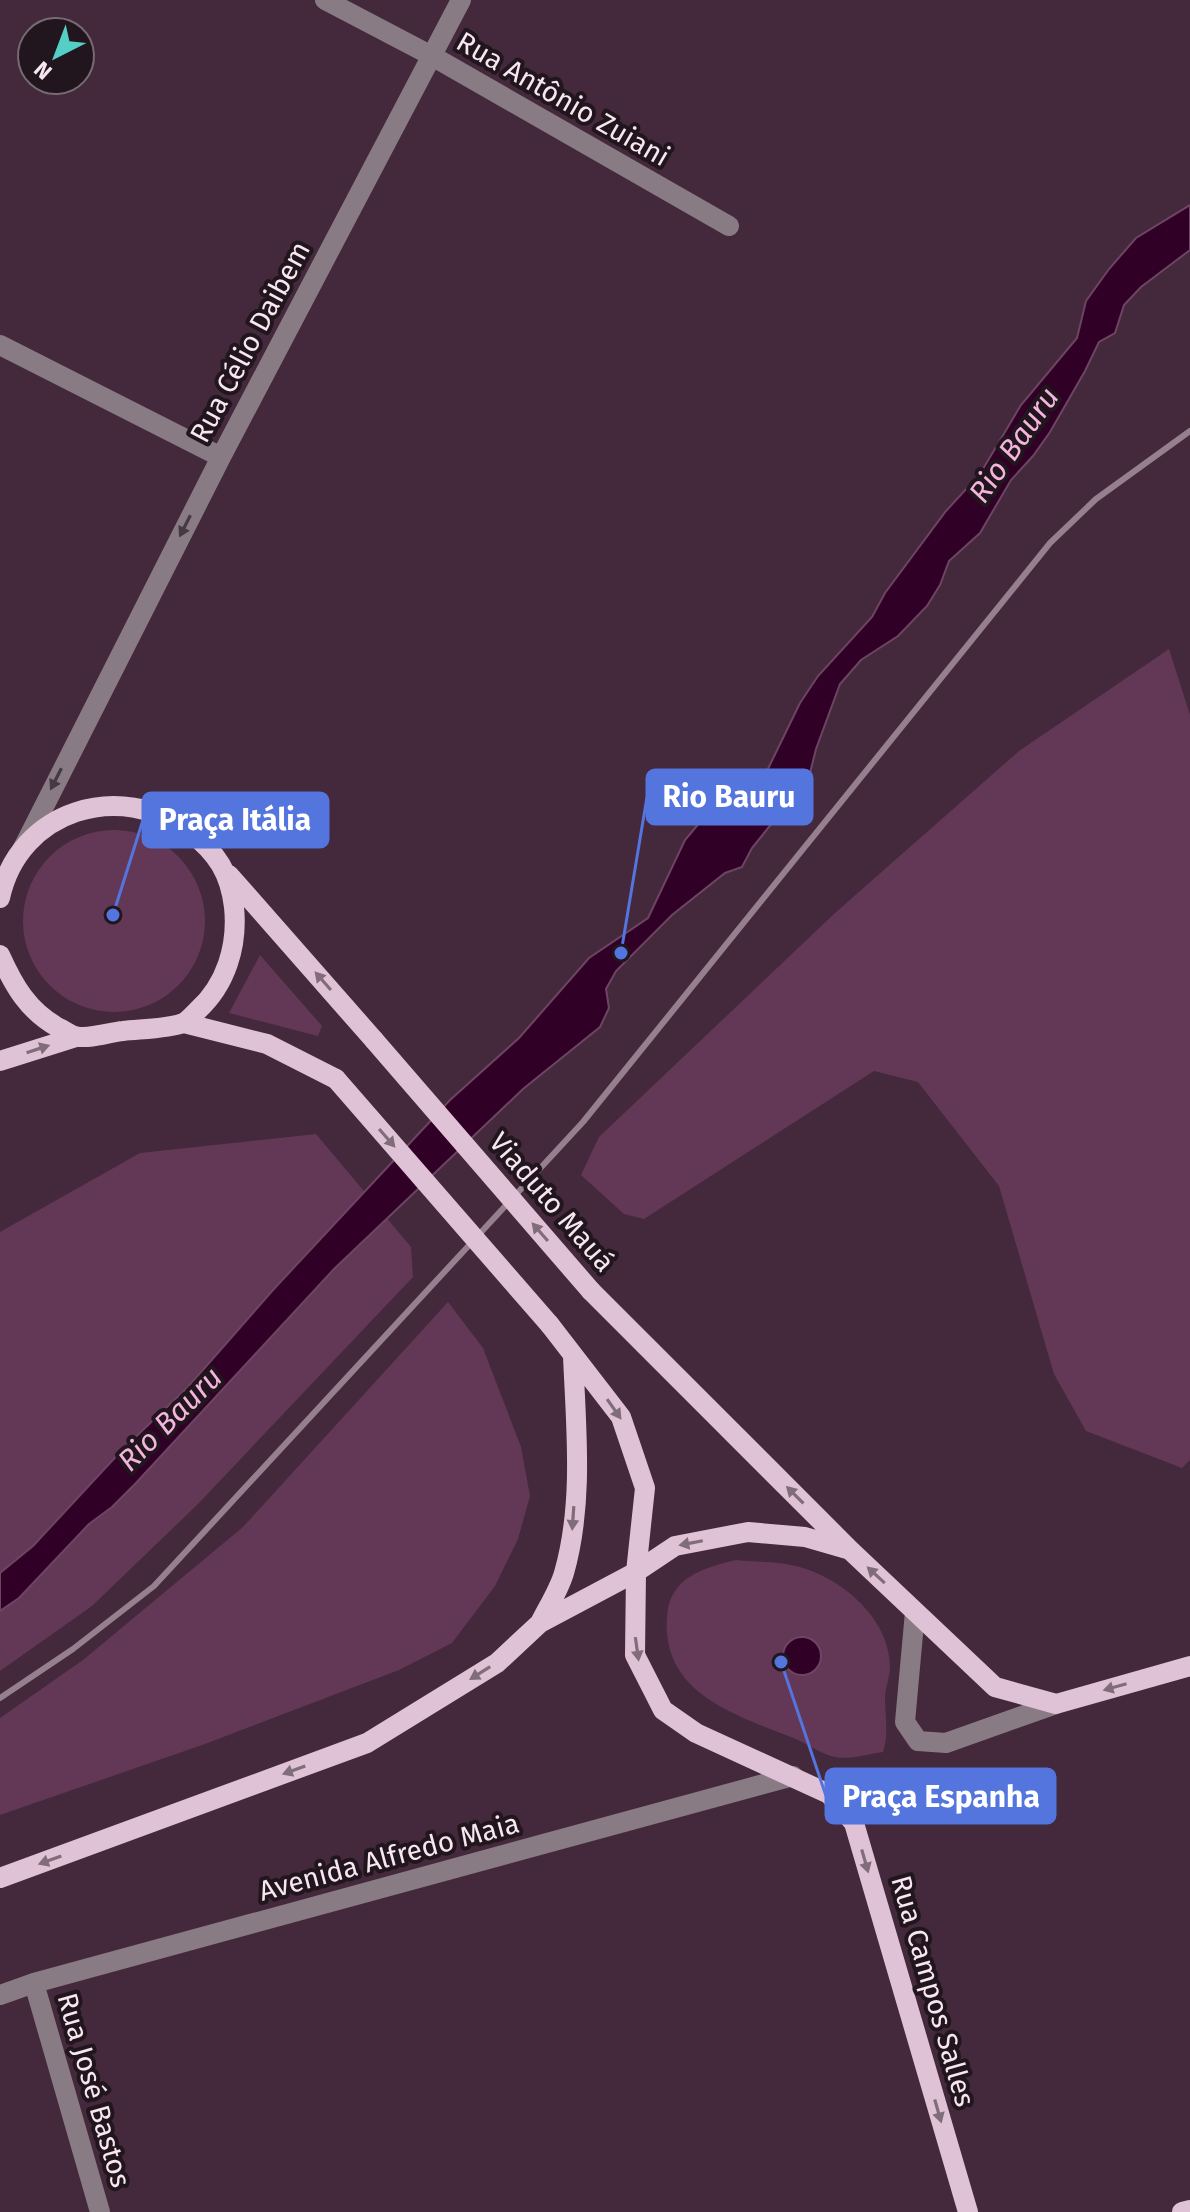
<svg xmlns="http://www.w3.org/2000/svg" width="1190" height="2212" viewBox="0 0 1190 2212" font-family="'Fira Sans',sans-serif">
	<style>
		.green { fill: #633856 }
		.water { fill: #310026; stroke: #6d4563; stroke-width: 2 }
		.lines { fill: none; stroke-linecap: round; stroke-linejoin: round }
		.minor { stroke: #897b84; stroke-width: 20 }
		.major { stroke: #dfc2d5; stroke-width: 20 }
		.rail { stroke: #96808f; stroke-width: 6 }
		.major-bridge { stroke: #dfc2d5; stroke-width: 20 }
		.oneway { fill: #463942 }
		.oneway2 { fill: #806c7a }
		.labels { text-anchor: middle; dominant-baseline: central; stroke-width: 8; stroke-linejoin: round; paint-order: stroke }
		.street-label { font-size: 28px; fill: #f8e6f1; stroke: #22161e }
		.water-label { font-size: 30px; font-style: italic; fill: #f4b4de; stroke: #22161e }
		.leader { fill: none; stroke: #5474de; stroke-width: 3 }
		.callout-dot { fill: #5474de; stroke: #22161e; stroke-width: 3 }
		.callout { fill: #5474de; stroke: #5474de; stroke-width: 3 }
		.callout-label { font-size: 30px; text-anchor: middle; font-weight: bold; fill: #fff }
	</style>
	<rect width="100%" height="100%" fill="#43293b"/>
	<!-- green -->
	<path class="green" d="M1169,649l21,66v745l-8,8 -96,-37 -32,-57 -55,-188 -81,-104 -44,-11 -230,148 -20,-5 -43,-39 18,-38 236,-224 184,-162z
		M23 921a91 91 0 1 1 182 0a91 91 0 1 1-182 0Z
		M260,955l62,71 -4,10 -89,-23z
		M316,1134l95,113 2,30 -215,227 -106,102 -92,65v-439l140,-79z
		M448,1302l35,46 38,99 9,49 -12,43 -23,47 -43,57 -53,27 -194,74 -205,71v-97l83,-58 160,-133z
		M736,1560c18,2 37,1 55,5 47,9 99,52 99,102 0,10 -5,21 -5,31 0,19 4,35 -2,54 -14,2 -35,8 -48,5 -15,-3 -30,-15 -44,-20 -59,-23 -130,-45 -124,-121 3,-39 36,-48 69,-56z"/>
	<!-- water -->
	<path class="water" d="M1190,205v45l-49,37 -17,18 -9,28 -16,9 -14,29 -35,61 -17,24 -22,24 -31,53 -31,28 -9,24 -13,21 -29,30 -37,24 -21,24 -24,65 -7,28 -57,71 -10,19 -17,6 -53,42 -56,56 -10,18 3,19 -9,19 -77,62 -189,180 -199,215 -23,23 -23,17 -70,74 -19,13v-38l33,-27 90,-97 65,-62 85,-97 177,-190 69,-62 70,-80 59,-40 37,-78 31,-37 20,-21 28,-5 36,-74 18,-27 54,-59 13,-24 61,-82 34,-37 41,-69 56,-67 9,-37 23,-32 27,-31z
		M783 1656a19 19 0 1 1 38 0a19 19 0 1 1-38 0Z"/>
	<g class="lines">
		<!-- minor -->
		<path class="minor" d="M325,0l107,56 297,170
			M0,345l221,112
			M23,848l198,-391 240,-457
			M915,1612l-10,110 13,19 28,2 110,-39
			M34,1983l66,229
			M0,1995l34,-12 759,-207"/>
		<!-- major -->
		<path class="major" d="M229,875l145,165
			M0,898c19,-88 120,-119 190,-66 27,21 40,41 44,75 4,39 -8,78 -37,104 -4,4 -9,10 -14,12 -15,6 -43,6 -60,8 -13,1 -35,9 -48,5 -5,-1 -11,-6 -16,-8 -31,-17 -45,-42 -59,-73
			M184,1023l83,21 69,35
			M0,1061l76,-24
			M591,1291l259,259 145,137 61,17 134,-38
			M550,1325l71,92 24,71 -9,84 -1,83 28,55 33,23 133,61 25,29 114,389
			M540,1623c8,-16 19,-33 24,-50 20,-70 12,-146 9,-217
			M0,1878l367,-135 130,-80 43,-40 96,-51 39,-26 73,-14 57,5 45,13
			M1182,2212l8,-2"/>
		<!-- rail -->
		<path class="rail" d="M0,1698l73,-49 81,-63 429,-464 467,-579 46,-44 94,-68"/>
		<!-- major-bridge -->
		<path class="major-bridge" d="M374,1040l217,251
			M336,1079l214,246"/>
	</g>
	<!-- one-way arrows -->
	<defs><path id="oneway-solid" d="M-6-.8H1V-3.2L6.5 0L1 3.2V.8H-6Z" transform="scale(2)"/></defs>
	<g class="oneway">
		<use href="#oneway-solid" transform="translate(185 526) rotate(117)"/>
		<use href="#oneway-solid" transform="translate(56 779) rotate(117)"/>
	</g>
	<g class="oneway2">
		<use href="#oneway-solid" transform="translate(323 981) rotate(-131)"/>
		<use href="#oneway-solid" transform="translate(38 1049) rotate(-18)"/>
		<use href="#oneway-solid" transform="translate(387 1138) rotate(49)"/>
		<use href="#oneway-solid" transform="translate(540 1232) rotate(-131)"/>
		<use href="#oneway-solid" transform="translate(614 1409) rotate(55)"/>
		<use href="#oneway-solid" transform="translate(795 1495) rotate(-135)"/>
		<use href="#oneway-solid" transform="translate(573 1518) rotate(94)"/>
		<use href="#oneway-solid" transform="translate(691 1543) rotate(169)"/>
		<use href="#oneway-solid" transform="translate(876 1575) rotate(-137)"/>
		<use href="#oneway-solid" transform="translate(637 1649) rotate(82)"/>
		<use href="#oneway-solid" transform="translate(480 1673) rotate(148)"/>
		<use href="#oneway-solid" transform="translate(1115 1687) rotate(164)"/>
		<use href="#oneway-solid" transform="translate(294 1770) rotate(160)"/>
		<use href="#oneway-solid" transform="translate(50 1860) rotate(160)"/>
		<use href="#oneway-solid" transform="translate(865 1861) rotate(74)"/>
		<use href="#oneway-solid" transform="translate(938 2111) rotate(74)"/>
	</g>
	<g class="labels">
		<!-- street labels -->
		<g class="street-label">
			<text transform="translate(563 99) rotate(30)">Rua Antônio Zuiani</text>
			<text transform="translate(250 342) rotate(-62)">Rua Célio Daibem</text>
			<text transform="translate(552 1202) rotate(49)">Viaduto Mauá</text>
			<text transform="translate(389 1857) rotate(-15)">Avenida Alfredo Maia</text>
			<text transform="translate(933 1991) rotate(74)">Rua Campos Salles</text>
			<text transform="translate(94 2090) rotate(74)">Rua José Bastos</text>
		</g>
		<!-- water labels -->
		<g class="water-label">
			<text transform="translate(1014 445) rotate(-55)">Rio Bauru</text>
			<text transform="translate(170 1419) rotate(-45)">Rio Bauru</text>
		</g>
	</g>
	<!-- callouts -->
	<path class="leader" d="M621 953L647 797M113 915L143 820M781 1662L826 1796"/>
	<g class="callout-dot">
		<circle cx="621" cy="953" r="8"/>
		<circle cx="113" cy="915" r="8"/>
		<circle cx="781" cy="1662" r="8"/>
	</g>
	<g class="callout">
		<rect x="647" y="770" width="165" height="54" rx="8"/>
		<rect x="143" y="793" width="185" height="54" rx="8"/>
		<rect x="826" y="1769" width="229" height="54" rx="8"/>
	</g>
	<g class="callout-label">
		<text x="729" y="807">Rio Bauru</text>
		<text x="235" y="830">Praça Itália</text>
		<text x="941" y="1807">Praça Espanha</text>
	</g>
	<!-- north arrow -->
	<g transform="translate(56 56) rotate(222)"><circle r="38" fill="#22161e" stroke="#786972" stroke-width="2"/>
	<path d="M0-6L14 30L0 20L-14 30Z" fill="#55cec6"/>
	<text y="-12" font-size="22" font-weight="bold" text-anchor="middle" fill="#f8e6f1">N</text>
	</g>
</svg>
